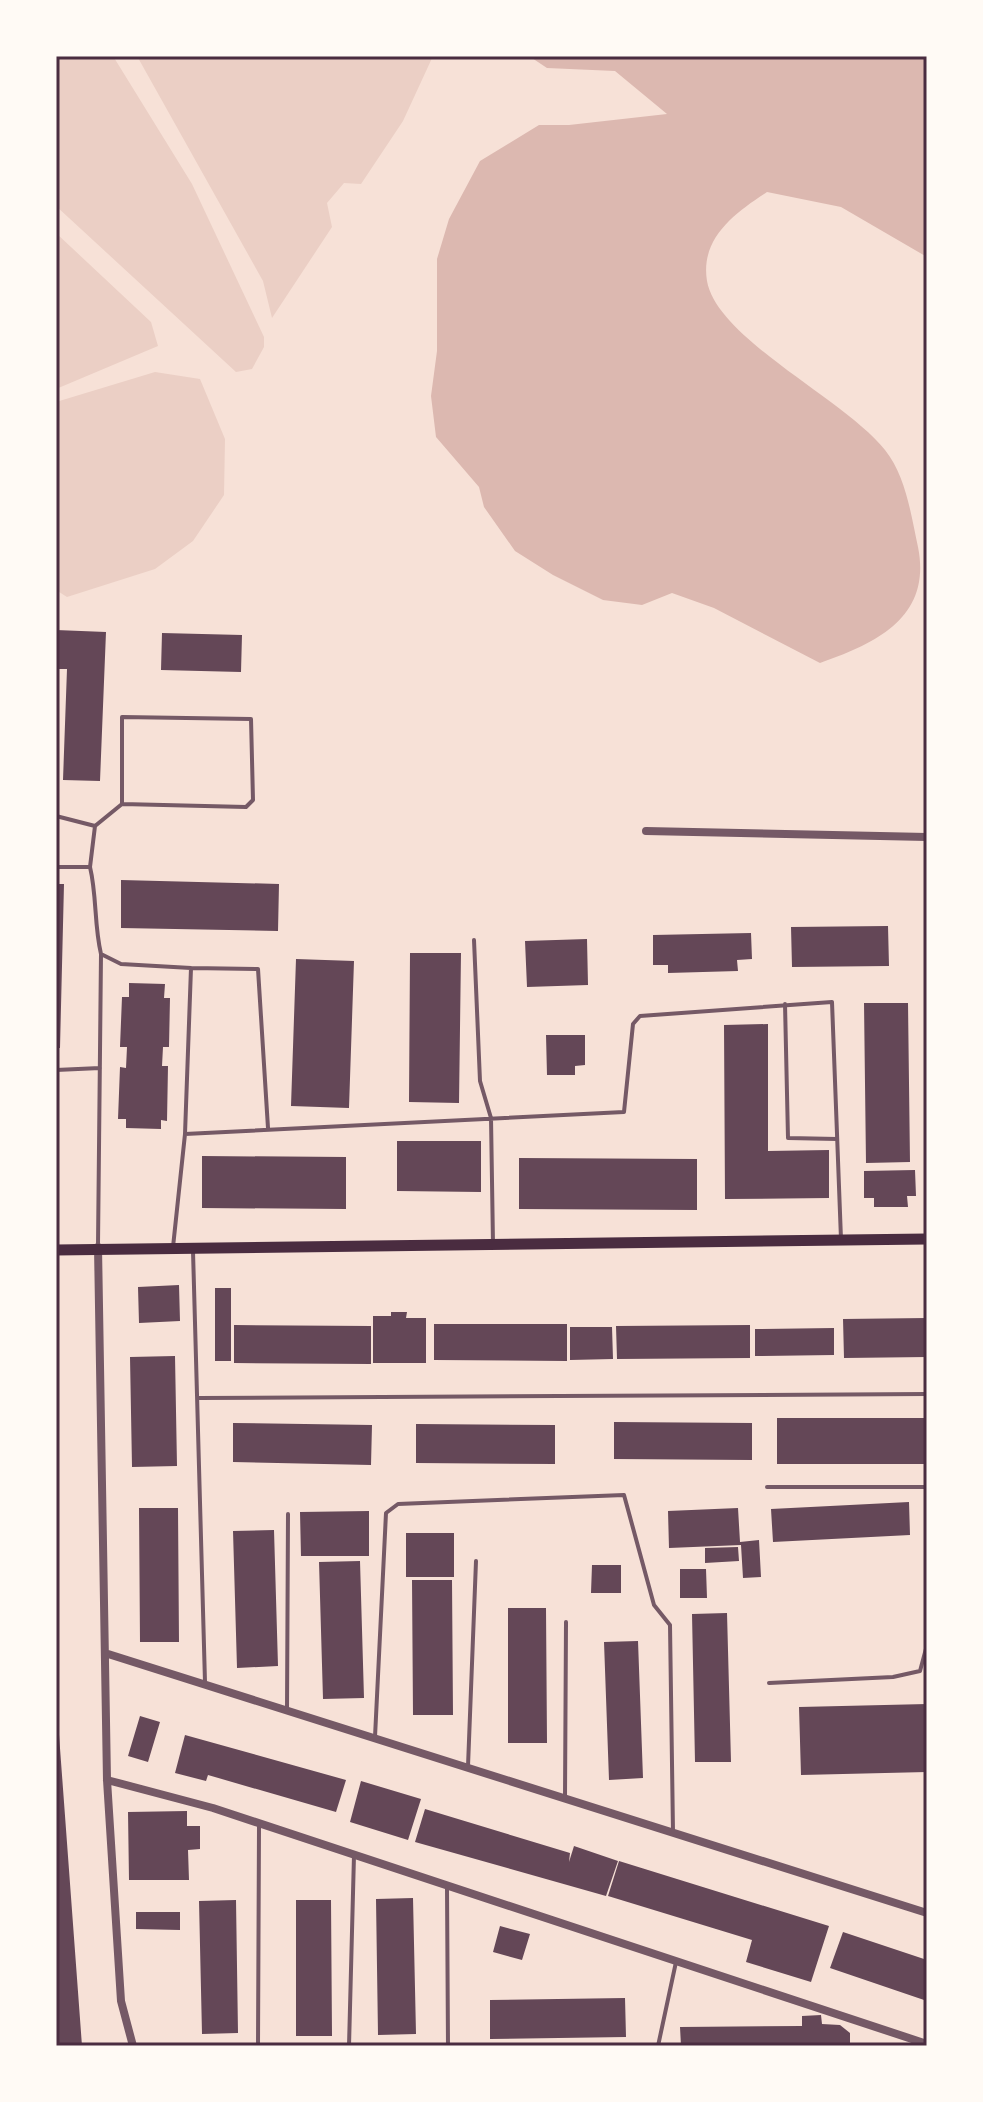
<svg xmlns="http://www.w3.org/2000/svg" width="983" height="2102" viewBox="0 0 983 2102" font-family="'Roboto Condensed',sans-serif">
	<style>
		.green { fill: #ebcfc5 }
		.water { fill: #dcb8b0 }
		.building { fill: #644757 }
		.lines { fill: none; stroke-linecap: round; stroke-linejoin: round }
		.service { stroke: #755966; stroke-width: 4 }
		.minor { stroke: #755966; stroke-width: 8 }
		.secondary { stroke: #4a2c40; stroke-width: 11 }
		.neatline { fill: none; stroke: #4a2c40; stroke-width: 3 }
	</style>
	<rect width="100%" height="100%" fill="#f7e1d7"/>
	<!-- green -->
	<path class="green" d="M56,56h57l79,128 72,153v10l-12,22 -16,3 -180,-166z
		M137,56h296l-30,65 -42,63 -17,-1 -17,20 5,24 -60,91 -9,-37z
		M56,233l95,89 7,24 -102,43z
		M155,372l45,7 25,60 -1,56 -31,46 -38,28 -88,28 -11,-7v-188z"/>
	<!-- water -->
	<path class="water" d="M529,56h398v201l-86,-50 -74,-15c-32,21 -67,46 -60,89 10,58 139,119 178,169 21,26 26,65 33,97 14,70 -41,96 -98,116l-106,-55 -42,-15 -30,12 -39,-5 -50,-25 -38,-24 -31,-44 -5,-20 -43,-50 -5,-41 6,-45v-92l12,-40 31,-58 59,-36h30l98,-11 -52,-43 -68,-3z"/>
	<!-- building -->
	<path class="building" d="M56,630l50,2 -6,149 -37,-1 4,-111h-11z
		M162,633l80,2 -1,37 -80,-2z
		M121,880l158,4 -1,47 -157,-3z
		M56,884h8l-4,164h-4z
		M888,926l1,40 -97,1 -1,-40z
		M751,933l1,26 -15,1 1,11 -70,2v-8h-15v-30z
		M587,939l1,46 -61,2 -2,-46z
		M410,953h51l-2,150 -50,-1z
		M296,959l58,2 -5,147 -58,-2z
		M129,983l36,1 -1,14h6l-1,49h-6l-1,19h6l-1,55 -6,-1v9l-35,-1v-9h-8l2,-52 6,1 1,-21h-7l2,-50h7z
		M864,1003h44l2,159 -44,1z
		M768,1024v127l61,-1v48l-104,1 -1,-174z
		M546,1035h39v30l-10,1v9h-28z
		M397,1141h84v51l-84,-1z
		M202,1156l144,1v52l-144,-1z
		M519,1158l178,1v51l-178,-1z
		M915,1170l1,26h-9l1,11h-34v-9h-10v-27z
		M179,1285l1,36 -41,2 -1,-36z
		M215,1288h16v73h-16z
		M391,1312h16l-1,6h20v45h-53v-47h18z
		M927,1318v39l-83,1 -1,-39z
		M434,1324h133v37l-133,-1z
		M234,1325l137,1v38l-137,-1z
		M750,1325v33l-133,1 -1,-33z
		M570,1327h42l1,32 -43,1z
		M834,1328v27l-79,1v-27z
		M175,1356l2,110 -45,1 -2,-110z
		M777,1418h150v46h-150z
		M614,1422l138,1v37l-138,-1z
		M233,1423l139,2 -1,40 -138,-3z
		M416,1424l139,1v39l-139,-1z
		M909,1502l1,33 -137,7 -2,-33z
		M139,1508h39l1,134h-39z
		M738,1508l2,34 19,-2 2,37 -18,1 -2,-33 -72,3 -1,-37z
		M369,1511v45h-68l-1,-44z
		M274,1530l4,136 -41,2 -4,-137z
		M406,1533h48v44h-48z
		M738,1547l1,14 -34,2v-15z
		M360,1561l4,137 -41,1 -4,-137z
		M592,1565h29v28h-30z
		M680,1569h26l1,29h-27z
		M412,1580h40l1,135h-40z
		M508,1608h38l1,135h-39z
		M727,1613l4,149h-36l-3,-148z
		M638,1641l5,137 -34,2 -5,-138z
		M927,1704v68l-126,3 -2,-68z
		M140,1716l20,6 -12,40 -20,-6z
		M56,1721h2l24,325h-23z
		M185,1735l161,45 -10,32 -128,-37 -2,6 -31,-8z
		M361,1781l60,18 -13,41 -58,-18z
		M425,1809l145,44 -1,9 5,-16 44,15 -12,35 -191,-54z
		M187,1811v15h13v23l-12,1 1,30h-60l-1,-68z
		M619,1861l210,65 -18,56 -65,-20 6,-22 -144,-44z
		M413,1898l3,136 -38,1 -2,-136z
		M236,1900l2,133 -36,1 -3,-133z
		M296,1900h35l1,136h-36z
		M136,1912h44v18l-44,-1z
		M500,1926l30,8 -8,26 -29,-8z
		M843,1932l84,28v41l-97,-33z
		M625,1998l1,39 -136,2v-39z
		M821,2015l1,9 18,1 10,8v13h-169l-1,-19 122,-1v-10z"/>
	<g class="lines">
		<!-- service -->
		<path class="service" d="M56,816l39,10
			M56,867h34c7,29 4,58 11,87l20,10 70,4 -6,166 -12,113
			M90,867l5,-41 27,-22 124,3 7,-7 -2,-81 -129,-2v87
			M474,940l6,141 11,37 2,126
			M191,968l67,1 10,159
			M785,1004l3,134 49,1
			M56,1070l44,-2
			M185,1134l439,-22 9,-88 7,-8 192,-14 9,237
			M98,1245l3,-291
			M193,1251l12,431
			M199,1398l728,-4
			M767,1487h160
			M769,1683l124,-6 27,-6 7,-26
			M287,1710l1,-196
			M375,1737l11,-224 12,-9 226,-9 30,110 16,20 3,207
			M468,1766l8,-205
			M565,1797l1,-175
			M447,1888l1,158
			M258,2046l1,-220
			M349,2046l5,-191
			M658,2046l18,-84"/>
		<!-- minor -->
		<path class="minor" d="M646,831l281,6
			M98,1247l9,533 14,221 12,45
			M105,1653l822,260
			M107,1780l106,28 714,236"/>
		<!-- secondary -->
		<path class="secondary" d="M56,1250l871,-11"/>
	</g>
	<!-- border -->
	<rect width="983" height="2102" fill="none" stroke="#fffaf5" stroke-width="116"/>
	<rect x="58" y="58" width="867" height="1986" class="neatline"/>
</svg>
